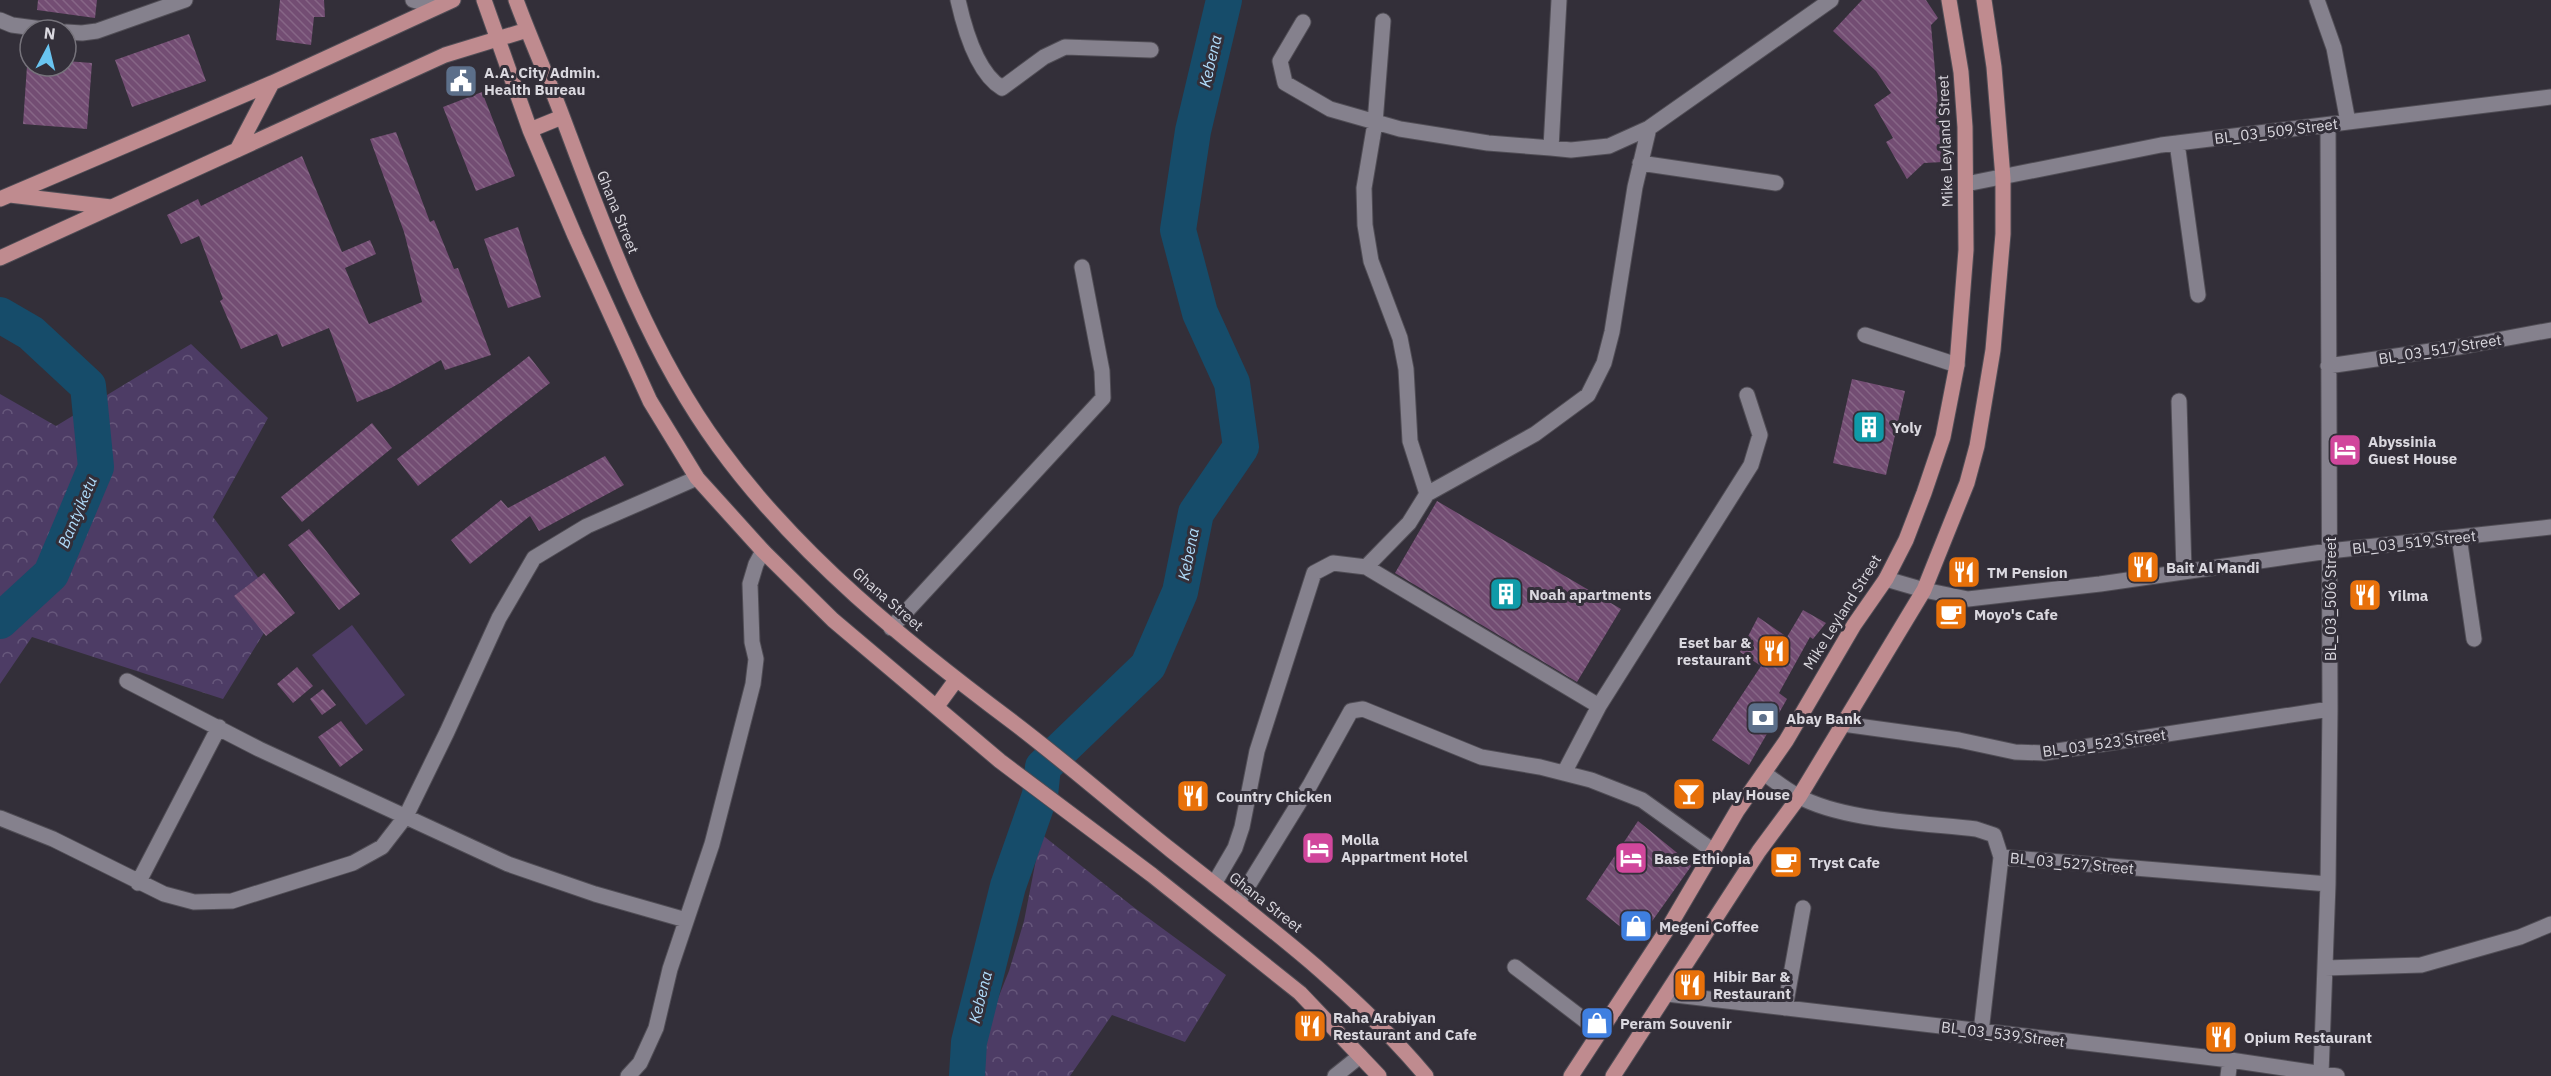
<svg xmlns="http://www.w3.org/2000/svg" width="2551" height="1076" viewBox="0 0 2551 1076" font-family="'IBM Plex Sans',sans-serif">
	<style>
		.green { fill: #4d3c65 }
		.forest { fill: url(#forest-crowns) }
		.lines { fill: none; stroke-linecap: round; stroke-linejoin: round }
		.river { stroke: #164c6a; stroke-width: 36 }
		.building { fill: url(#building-back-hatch) }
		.minor-casing { stroke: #504d55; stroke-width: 17 }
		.major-casing { stroke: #504d55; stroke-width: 17 }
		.minor { stroke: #85818d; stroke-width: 15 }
		.major { stroke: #bf8b8f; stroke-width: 15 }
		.labels { text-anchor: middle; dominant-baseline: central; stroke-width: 6; stroke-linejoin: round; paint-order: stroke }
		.poi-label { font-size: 15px; font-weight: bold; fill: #dad8df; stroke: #332f39; text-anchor: start }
		.street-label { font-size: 15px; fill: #dad8df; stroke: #332f39 }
		.water-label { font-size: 16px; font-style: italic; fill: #afdbfa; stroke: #332f39 }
	</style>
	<defs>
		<pattern id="forest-crowns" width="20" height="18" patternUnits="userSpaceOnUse" patternTransform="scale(1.5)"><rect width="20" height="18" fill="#4d3c65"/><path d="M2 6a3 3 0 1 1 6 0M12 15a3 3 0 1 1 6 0" fill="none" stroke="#66577b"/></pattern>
		<pattern id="building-back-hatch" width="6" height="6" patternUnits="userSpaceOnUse" patternTransform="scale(1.5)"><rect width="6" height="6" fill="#734d73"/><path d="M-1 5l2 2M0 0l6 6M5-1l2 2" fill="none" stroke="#866686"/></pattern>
	</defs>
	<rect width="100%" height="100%" fill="#332f39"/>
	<!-- green -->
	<path class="green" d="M352,625l53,70 -39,30 -54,-70z"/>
	<!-- forest -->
	<path class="forest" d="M191,344l77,74 -55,99 67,90 -57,92 -191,-62 -32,47v-290l56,32z
		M1041,834l95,75 90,66 -41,67 -73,-27 -42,61h-92l2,-33 29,-72 15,-50z"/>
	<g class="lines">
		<!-- river -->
		<path class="river" d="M0,315l31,18 57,53 8,81 -45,107 -51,47
			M967,1076l2,-34 39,-156 32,-91 3,-28 105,-101 32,-74 16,-79 45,-66 -9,-64 -32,-70 -22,-83 15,-99 31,-131"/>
	</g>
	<!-- building -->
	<path class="building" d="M38,0h59l-2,18 -58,-8z
		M280,0h44l1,17h-11l-3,28 -35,-5z
		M1862,0h64l12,18 -7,7 12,137 -19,1 -17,16 -21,-37 7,-4 -19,-33 17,-12 -15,-22 -43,-40z
		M189,34l17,47 -74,26 -17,-47z
		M66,61l26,2 -5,66 -64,-5 4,-58h39z
		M482,92l33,84 -39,15 -33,-84z
		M396,132l34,90 4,-2 20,49 4,-1 33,87 -46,15 -4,-10 -50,28 -34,14 -28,-74 -47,19 -5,-13 -36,15 -21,-48 3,-2 -24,-63 -18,8 -14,-29 31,-16 3,7 101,-50 40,96 28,-12 6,14 -31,14 24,56 53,-22 -18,-70 -34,-93z
		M518,227l23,70 -33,11 -24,-69z
		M529,356l21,27 -132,103 -21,-27z
		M1852,379l53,12 -19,84 -53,-12z
		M372,423l20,25 -90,74 -21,-25z
		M605,456l19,29 -85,46 -9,-15 -60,48 -19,-24 50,-40 7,8z
		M1437,501l184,108 -44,73 -182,-109z
		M309,529l51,65 -21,16 -51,-65z
		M264,573l31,40 -29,23 -32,-40z
		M1803,610l23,13 -13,16 -3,-2 -31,56 8,6 -38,66 -37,-25 49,-74 -21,-14 18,-35 29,20z
		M297,667l16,19 -20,17 -16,-19z
		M323,689l13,16 -14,10 -12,-16z
		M341,721l22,29 -23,17 -22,-30z
		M1638,821l54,44 -54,76 -52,-42z"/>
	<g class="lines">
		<defs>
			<path id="minor" d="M413,0l22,6
				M958,0c6,27 19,73 44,88l42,-31 21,-10 86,3
				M2317,0l17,48 14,74
				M0,20l12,5 38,5
				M1383,21l-8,102 -11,65 1,37 6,36 29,77 6,31 4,72 17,53
				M1303,22l-23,39 5,22 45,26 70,20 88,14 63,5 20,2 38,-4 40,-18 182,-128
				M66,32l16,1 15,-2 88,-31
				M2177,143l21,152
				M1551,148l8,-148
				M1640,163l136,20
				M1966,184l195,-39 390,-48
				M1865,335l92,30
				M2328,366l137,-20 86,-16
				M2179,401l5,170
				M2459,537l15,102
				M1366,567l233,139
				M1886,579l38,11 44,9 132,-15 229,-33 222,-24
				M891,628l212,-230 -1,-27 -20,-104
				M127,681l132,68 249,115 87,30 91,26
				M1843,724l116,16 56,12 29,1 286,-44
				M1564,773l35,-67 152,-241 9,-30 -13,-40
				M1764,773c11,8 22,17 34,23 45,25 127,27 178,33l18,6 7,22 -20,175
				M0,818l53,21 111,55 30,8 38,-1 121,-38 29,-16 24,-31 41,-84 52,-114 35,-60 53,-32 110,-48
				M2001,857l327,27
				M138,883l81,-156
				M1214,884l21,-36 7,-21 15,-76 57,-178 19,-10 33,4 43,-44 18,-29 108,-60 53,-39 16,-32 8,-31 23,-145 14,-59
				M1238,902l72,-117 41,-74 12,-2 118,48 59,10 51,13 51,20 70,50
				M1515,967l85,65
				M2325,968l96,-3 99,-28 31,-13
				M1667,994l563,66 107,16
				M1785,1008l18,-100
				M2321,1074l7,-190 2,-175 -2,-584
				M628,1076l12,-13 16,-35 14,-59 42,-125 41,-160 3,-25 -4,-17 -2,-58 6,-20 7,-13
				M1335,1076l25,-20
				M2228,1076l2,-16"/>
			<path id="major" d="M484,0l46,130 45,106 75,165 47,77 66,73 70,69 167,141 152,114 148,118 79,83
				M516,0c15,41 33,80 48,121 42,112 84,229 155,326 80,110 187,195 295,276 54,41 105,86 158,128 90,71 180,137 254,225
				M530,130l32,-13
				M237,150l35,-67
				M10,195l101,12
				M0,199l272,-116 181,-83
				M0,258l445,-203 82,-25
				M937,706l19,-26
				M1571,1076l99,-151 67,-114 49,-70 68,-116 32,-46 20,-39 18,-47 19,-56 14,-72 9,-115 -1,-123 -4,-55 -12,-72
				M1613,1076l146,-225 40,-54 125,-207 43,-107 10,-37 16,-96 10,-116v-56l-9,-111 -10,-67"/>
		</defs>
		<!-- minor casing -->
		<use href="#minor" class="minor-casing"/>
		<!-- major casing -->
		<use href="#major" class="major-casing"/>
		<!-- minor -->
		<use href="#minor" class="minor"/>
		<!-- major -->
		<use href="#major" class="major"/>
	</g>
	<!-- icons -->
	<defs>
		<symbol id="civic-square" viewBox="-11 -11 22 22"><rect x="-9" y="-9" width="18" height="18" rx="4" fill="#5c6f8a" stroke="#332f39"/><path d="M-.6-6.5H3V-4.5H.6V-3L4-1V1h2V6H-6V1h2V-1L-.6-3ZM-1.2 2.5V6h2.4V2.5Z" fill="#fff"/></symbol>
		<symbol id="building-square" viewBox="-11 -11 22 22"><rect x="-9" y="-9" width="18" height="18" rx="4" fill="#0f9aa8" stroke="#332f39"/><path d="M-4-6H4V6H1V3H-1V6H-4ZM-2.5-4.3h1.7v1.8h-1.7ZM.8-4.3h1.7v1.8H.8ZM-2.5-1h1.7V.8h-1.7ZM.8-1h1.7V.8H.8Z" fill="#fff"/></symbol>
		<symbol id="hotel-square" viewBox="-11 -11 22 22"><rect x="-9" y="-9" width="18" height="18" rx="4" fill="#d1479c" stroke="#332f39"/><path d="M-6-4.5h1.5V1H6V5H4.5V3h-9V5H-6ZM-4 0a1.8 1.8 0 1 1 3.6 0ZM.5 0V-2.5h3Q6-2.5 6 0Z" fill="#fff"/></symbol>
		<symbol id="restaurant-square" viewBox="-11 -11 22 22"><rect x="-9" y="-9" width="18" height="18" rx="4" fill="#e8710a" stroke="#332f39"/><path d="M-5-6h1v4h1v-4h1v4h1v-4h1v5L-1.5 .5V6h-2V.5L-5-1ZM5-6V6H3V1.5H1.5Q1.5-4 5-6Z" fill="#fff"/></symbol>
		<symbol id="cafe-square" viewBox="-11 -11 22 22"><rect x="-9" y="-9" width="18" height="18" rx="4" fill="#e8710a" stroke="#332f39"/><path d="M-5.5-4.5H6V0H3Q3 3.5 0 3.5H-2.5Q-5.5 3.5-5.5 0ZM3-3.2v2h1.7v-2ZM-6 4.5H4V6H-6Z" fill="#fff"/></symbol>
		<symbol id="bank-square" viewBox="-11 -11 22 22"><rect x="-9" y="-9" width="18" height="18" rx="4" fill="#5c6f8a" stroke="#332f39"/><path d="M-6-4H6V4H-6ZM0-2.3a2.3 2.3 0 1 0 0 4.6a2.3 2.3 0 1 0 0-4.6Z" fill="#fff"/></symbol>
		<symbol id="bar-square" viewBox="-11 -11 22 22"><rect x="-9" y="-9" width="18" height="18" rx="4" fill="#e8710a" stroke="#332f39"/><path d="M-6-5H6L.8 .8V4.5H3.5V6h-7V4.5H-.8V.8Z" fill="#fff"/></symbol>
		<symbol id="shop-square" viewBox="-11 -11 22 22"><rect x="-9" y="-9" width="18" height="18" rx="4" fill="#3f7fe0" stroke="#332f39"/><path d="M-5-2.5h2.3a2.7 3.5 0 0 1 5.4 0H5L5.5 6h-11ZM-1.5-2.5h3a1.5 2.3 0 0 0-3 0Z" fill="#fff"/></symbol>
	</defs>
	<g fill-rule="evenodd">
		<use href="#civic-square" x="442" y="62" width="38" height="38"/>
		<use href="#building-square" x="1850" y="408" width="38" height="38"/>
		<use href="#hotel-square" x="2326" y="431" width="38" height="38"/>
		<use href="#restaurant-square" x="2124" y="548" width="38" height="38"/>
		<use href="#restaurant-square" x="1945" y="553" width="38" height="38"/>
		<use href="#building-square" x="1487" y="575" width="38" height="38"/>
		<use href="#restaurant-square" x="2346" y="576" width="38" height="38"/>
		<use href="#cafe-square" x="1932" y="595" width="38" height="38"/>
		<use href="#restaurant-square" x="1755" y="632" width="38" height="38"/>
		<use href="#bank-square" x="1744" y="699" width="38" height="38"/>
		<use href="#bar-square" x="1670" y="775" width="38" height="38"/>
		<use href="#restaurant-square" x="1174" y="777" width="38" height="38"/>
		<use href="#hotel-square" x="1299" y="829" width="38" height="38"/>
		<use href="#hotel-square" x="1612" y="839" width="38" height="38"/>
		<use href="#cafe-square" x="1767" y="843" width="38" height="38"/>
		<use href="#shop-square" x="1617" y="907" width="38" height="38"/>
		<use href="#restaurant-square" x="1671" y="966" width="38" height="38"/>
		<use href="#shop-square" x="1578" y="1004" width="38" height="38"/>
		<use href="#restaurant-square" x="1291" y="1007" width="38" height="38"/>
		<use href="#restaurant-square" x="2202" y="1018" width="38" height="38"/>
	</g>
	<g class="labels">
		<!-- poi labels -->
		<g class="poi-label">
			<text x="484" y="72">A.A. City Admin.<tspan x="484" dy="17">Health Bureau</tspan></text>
			<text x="1892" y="427">Yoly</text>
			<text x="2368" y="441">Abyssinia<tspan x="2368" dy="17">Guest House</tspan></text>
			<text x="2166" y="567">Bait Al Mandi</text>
			<text x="1987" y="572">TM Pension</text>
			<text x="1529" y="594">Noah apartments</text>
			<text x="2388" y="595">Yilma</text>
			<text x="1974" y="614">Moyo's Cafe</text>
			<text x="1751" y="642" text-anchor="end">Eset bar &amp;<tspan x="1751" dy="17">restaurant</tspan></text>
			<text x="1786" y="718">Abay Bank</text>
			<text x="1712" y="794">play House</text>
			<text x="1216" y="796">Country Chicken</text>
			<text x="1341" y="839">Molla<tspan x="1341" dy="17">Appartment Hotel</tspan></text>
			<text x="1654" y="858">Base Ethiopia</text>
			<text x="1809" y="862">Tryst Cafe</text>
			<text x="1659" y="926">Megeni Coffee</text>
			<text x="1713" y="976">Hibir Bar &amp;<tspan x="1713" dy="17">Restaurant</tspan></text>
			<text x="1333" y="1017">Raha Arabiyan<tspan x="1333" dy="17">Restaurant and Cafe</tspan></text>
			<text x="1620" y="1023">Peram Souvenir</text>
			<text x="2244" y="1037">Opium Restaurant</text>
		</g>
		<!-- street labels -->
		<g class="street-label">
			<text transform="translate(2276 131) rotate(-7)">BL_03_509 Street</text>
			<text transform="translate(1945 141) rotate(-92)">Mike Leyland Street</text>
			<text transform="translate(618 212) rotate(68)">Ghana Street</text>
			<text transform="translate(2440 349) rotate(-9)">BL_03_517 Street</text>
			<text transform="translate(2414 542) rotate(-6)">BL_03_519 Street</text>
			<text transform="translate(888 599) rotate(41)">Ghana Street</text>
			<text transform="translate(2330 599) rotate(-90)">BL_03_506 Street</text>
			<text transform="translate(1842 612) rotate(-58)">Mike Leyland Street</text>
			<text transform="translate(2104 743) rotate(-8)">BL_03_523 Street</text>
			<text transform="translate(2072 863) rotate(5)">BL_03_527 Street</text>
			<text transform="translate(1266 902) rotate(38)">Ghana Street</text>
			<text transform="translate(2003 1034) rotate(7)">BL_03_539 Street</text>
		</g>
		<!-- water labels -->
		<g class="water-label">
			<text transform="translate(1210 61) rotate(-77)">Kebena</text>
			<text transform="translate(77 512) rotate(-67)">Bantyiketu</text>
			<text transform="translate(1188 554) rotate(-79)">Kebena</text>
			<text transform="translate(980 997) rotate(-76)">Kebena</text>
		</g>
	</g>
	<!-- north arrow -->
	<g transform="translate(48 48) rotate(7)"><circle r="28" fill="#332f39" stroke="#76737b" stroke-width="1.5"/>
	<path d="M0-4.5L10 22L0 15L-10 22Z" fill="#69c4f0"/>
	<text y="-9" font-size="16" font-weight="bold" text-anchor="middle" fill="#dad8df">N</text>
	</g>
</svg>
